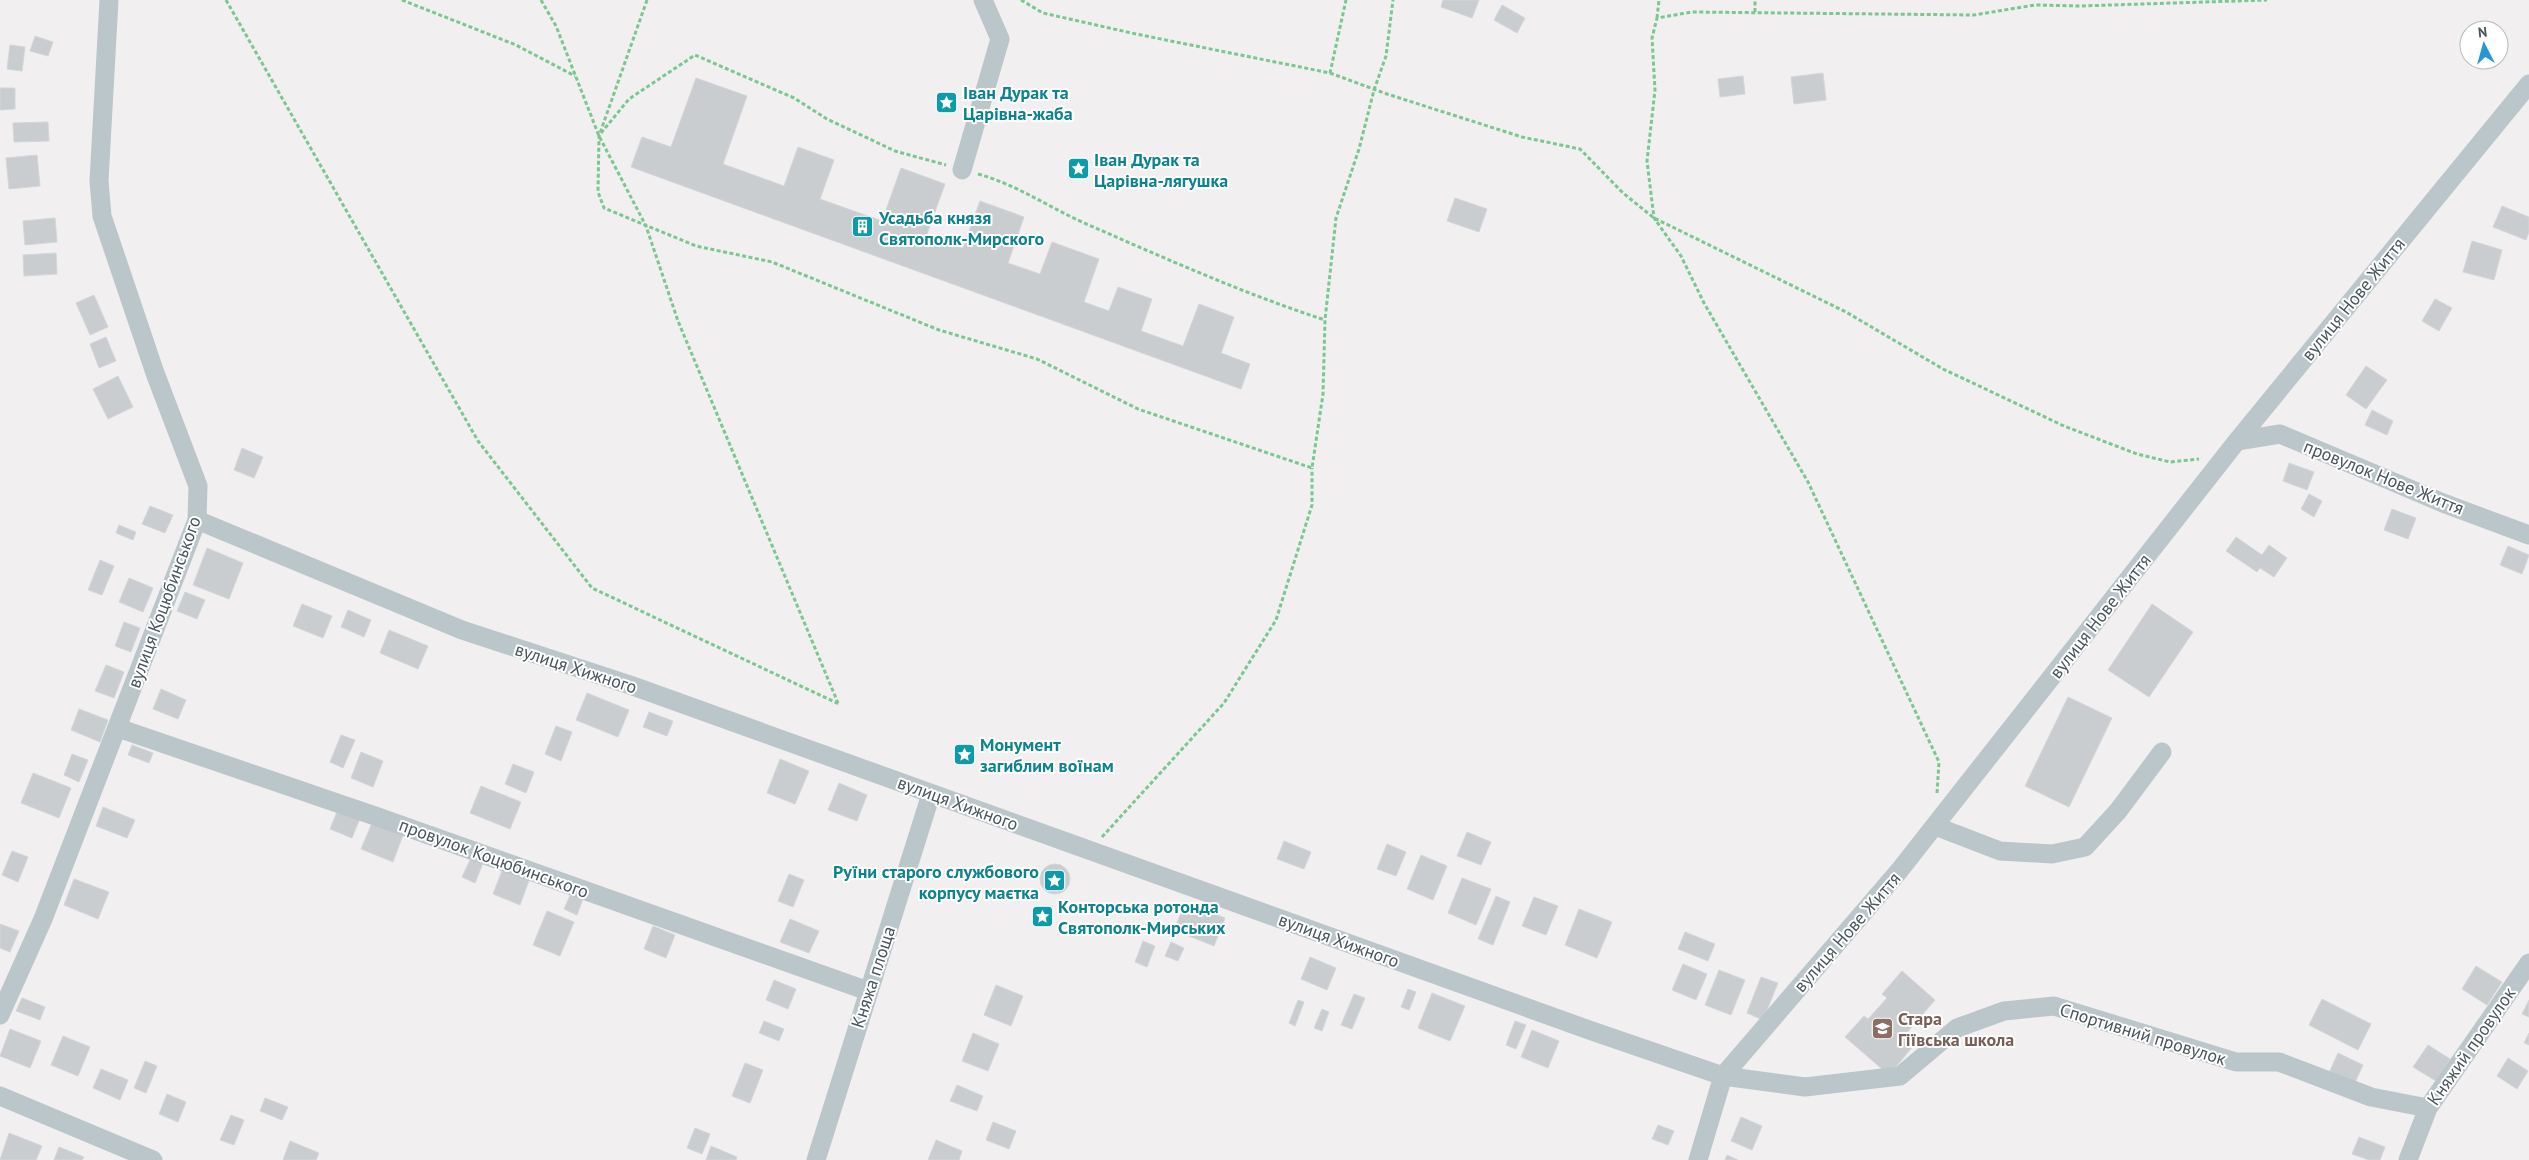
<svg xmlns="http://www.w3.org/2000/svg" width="2529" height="1160" viewBox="0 0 2529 1160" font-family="'PT Sans',sans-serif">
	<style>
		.building { fill: #c9cdd0; stroke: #d3d6da }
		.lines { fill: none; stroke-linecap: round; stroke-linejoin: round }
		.path { stroke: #7ac790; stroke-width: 3; stroke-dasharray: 4 2.5; stroke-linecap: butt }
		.minor { stroke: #bbc6cb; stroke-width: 19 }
		.labels { text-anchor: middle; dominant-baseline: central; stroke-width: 4; stroke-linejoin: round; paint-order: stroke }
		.culture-label { font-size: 18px; font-weight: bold; fill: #0d838f; stroke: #fff; text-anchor: start }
		.street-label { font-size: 18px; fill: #48565b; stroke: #fff }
		.education-label { font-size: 18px; font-weight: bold; fill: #785e54; stroke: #fff; text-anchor: start }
	</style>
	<rect width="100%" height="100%" fill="#f1efef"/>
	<!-- building -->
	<path class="building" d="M1443,0h36l-7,18 -31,-11z
		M1502,5l23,13 -8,15 -23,-13z
		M35,36l18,6 -5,14 -18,-5z
		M10,45l15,2 -3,24 -15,-2z
		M1823,73l3,27 -32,4 -3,-27z
		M1743,76l2,18 -25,3 -2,-18z
		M696,78l51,18 -24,68 61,22 14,-39 36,13 -14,39 62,22 19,-53 44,16 -18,50 36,14 17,-47 44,16 -16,46 32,11 12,-32 47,17 -15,43 25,9 9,-24 34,12 -11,32 42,15 16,-42 35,13 -13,36 29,11 -9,25 -610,-222 11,-30 29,10z
		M0,88h15v21l-15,1z
		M48,122l1,19 -35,1 -1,-19z
		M37,155l3,31 -31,3 -3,-31z
		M1455,198l32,11 -8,23 -32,-11z
		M2502,206l27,11v15l-3,8 -33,-13z
		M55,218l2,24 -32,3 -2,-24z
		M2472,241l30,9 -8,30 -31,-8z
		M56,253l1,21 -33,2 -1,-21z
		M94,295l14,32 -18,8 -14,-32z
		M2435,299l17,9 -13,23 -17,-10z
		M106,337l10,24 -17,7 -9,-24z
		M2366,366l21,14 -21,29 -20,-14z
		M118,376l15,31 -25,12 -15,-30z
		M2372,410l21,11 -6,14 -22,-10z
		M242,448l21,9 -9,21 -20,-8z
		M2289,463l25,9 -7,18 -24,-9z
		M2309,494l13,7 -8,16 -13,-8z
		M150,506l23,9 -8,18 -23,-9z
		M2392,509l24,9 -8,21 -24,-9z
		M119,525l17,7 -3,8 -17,-7z
		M2236,537l26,18 7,-10 18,13 -13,19 -14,-9 -3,4 -31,-21z
		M2508,546l21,9 -7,19 -22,-9z
		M207,548l36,15 -14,36 -36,-14z
		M100,560l14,6 -12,29 -14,-5z
		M129,578l24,10 -10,24 -24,-10z
		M185,592l20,8 -8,19 -20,-8z
		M302,604l30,12 -9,22 -30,-12z
		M2152,604l41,28 -44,65 -41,-27z
		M348,610l23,10 -7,17 -23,-10z
		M124,622l16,6 -9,24 -16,-6z
		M389,630l39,16 -10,23 -38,-16z
		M106,665l18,7 -10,26 -19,-7z
		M161,689l25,11 -8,19 -25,-10z
		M587,693l42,17 -11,27 -42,-17z
		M2068,697l44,21 -43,89 -44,-21z
		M79,709l29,11 -8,22 -29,-12z
		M649,712l24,9 -6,15 -24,-9z
		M556,726l16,6 -11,29 -16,-7z
		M341,735l14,5 -12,28 -13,-6z
		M132,745l21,8 -4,10 -21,-8z
		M361,752l22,9 -10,26 -22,-9z
		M72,754l16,6 -9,22 -15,-7z
		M780,759l29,12 -14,33 -28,-11z
		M513,764l21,8 -8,21 -21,-9z
		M33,773l38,15 -12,30 -38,-15z
		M839,783l28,12 -10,26 -29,-11z
		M481,786l40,16 -11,27 -40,-16z
		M103,807l32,13 -8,18 -31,-12z
		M339,807l22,9 -9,22 -22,-9z
		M372,823l31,12 -10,27 -32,-13z
		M1467,832l24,10 -10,23 -24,-9z
		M1284,841l27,11 -7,17 -27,-10z
		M1387,844l19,8 -10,24 -19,-7z
		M12,851l16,6 -10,25 -16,-7z
		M1421,855l26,11 -14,34 -26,-11z
		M471,858l12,5 -8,20 -13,-6z
		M1040 879a15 15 0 1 1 30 0a15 15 0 1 1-30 0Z
		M503,868l27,10 -10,27 -27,-11z
		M789,874l15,6 -11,27 -15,-6z
		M1462,878l29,11 -15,36 -28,-12z
		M74,879l35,13 -11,27 -34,-14z
		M572,891l12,5 -7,19 -13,-6z
		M1496,896l14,6 -17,43 -15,-6z
		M1534,897l24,9 -12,29 -24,-9z
		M1185,903l40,15 -11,28 -40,-16z
		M1579,909l33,13 -15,36 -32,-13z
		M547,911l27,11 -14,34 -27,-11z
		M790,919l29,12 -10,22 -29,-11z
		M0,924l19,7 -9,21 -10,-4z
		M653,926l22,9 -9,23 -22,-9z
		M1685,932l30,12 -7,17 -30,-12z
		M1143,941l12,5 -8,21 -12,-5z
		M1171,942l13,6 -6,13 -13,-5z
		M1310,957l26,11 -9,22 -26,-11z
		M1683,964l24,10 -11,26 -24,-10z
		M2476,966l26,16 -15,23 -25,-16z
		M1719,970l26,10 -14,35 -26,-10z
		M1902,971l33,29 -31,36 10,9 -25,30 -44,-38 19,-21 4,3 19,-21 -5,-4z
		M1761,977l17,6 -15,37 -16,-7z
		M774,980l22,9 -8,20 -22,-9z
		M996,985l27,11 -12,30 -27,-11z
		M1408,989l8,3 -7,18 -8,-3z
		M1432,993l33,13 -15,35 -32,-13z
		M1354,994l11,4 -13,31 -11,-4z
		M22,998l23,9 -5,13 -24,-9z
		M2322,999l49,25 -13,26 -49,-25z
		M1298,1000l6,2 -9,24 -6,-3z
		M2529,1000v17l-7,-3z
		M1322,1009l7,3 -7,19 -8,-3z
		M764,1021l20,8 -5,12 -20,-8z
		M1515,1021l11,4 -10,24 -10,-4z
		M10,1029l31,12 -11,27 -30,-12z
		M1532,1030l27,11 -11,27 -27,-11z
		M973,1033l26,11 -11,27 -26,-10z
		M2529,1033v12l-5,-2z
		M63,1036l27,11 -12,29 -27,-11z
		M2428,1045l22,14 -14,22 -23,-14z
		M2338,1053l25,12 -9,20 -25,-12z
		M2508,1058l20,13 -11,18 -20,-13z
		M145,1061l12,5 -11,27 -12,-5z
		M745,1063l18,7 -13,33 -18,-7z
		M101,1069l27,11 -8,20 -27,-12z
		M957,1085l26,11 -6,15 -27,-10z
		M167,1094l19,8 -8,20 -19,-8z
		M265,1098l23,9 -6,13 -22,-9z
		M231,1115l13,5 -10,25 -14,-5z
		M1741,1117l21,9 -10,24 -21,-9z
		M993,1122l23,9 -7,18 -23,-9z
		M1658,1125l16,6 -6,14 -16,-6z
		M695,1128l15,6 -8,20 -15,-6z
		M9,1133l33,13 -6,14h-36z
		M2359,1137l26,10 -5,13h-11l-17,-6z
		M936,1140l26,11 -3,9h-31z
		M290,1141l29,12 -3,7h-33z
		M711,1146l26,11 -1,3h-30z
		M59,1147l25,10 -2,3h-28z
		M1727,1155l11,5h-13z"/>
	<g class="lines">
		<!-- path -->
		<path class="path" d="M226,0l252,441 114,147 247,116
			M402,0l114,45 59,31
			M541,0l15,26 43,110 47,90 32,95 160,382
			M647,0l-48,136 -1,56 6,16 92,38 76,16 167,68 98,29 101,50 174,59 11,-74 2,-74 11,-102 23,-69 15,-59 12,-34 7,-56
			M1021,0l22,13 93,21 194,39 16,-73
			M1755,12v-12
			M1657,18l2,-18
			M1330,73l57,21 135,43 58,12 43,44 31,25 192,94 97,57 121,57 73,28 33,8 29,-3
			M601,133l28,-34 66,-44 99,43 33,21 68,32 51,14
			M978,174c37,10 69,32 104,48 80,35 160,71 243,98
			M1937,793l2,-31 -131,-280 -104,-179 -23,-47 -27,-38 -7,-57 8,-71 -3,-52 5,-20 35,-6 282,3 61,-10 45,1 187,-6
			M1102,837l122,-134 52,-83 36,-115v-37"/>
		<!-- minor -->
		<path class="minor" d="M962,170l38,-131 -17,-39
			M2237,441l43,-7 163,69 86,32
			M197,520l265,110 168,55 962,346 131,45 82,11 95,-11 57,-48 47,-17 50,-5 182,56h43l92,35 57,11
			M118,728l260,89 490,174
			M1935,826l65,25 52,3 33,-7 33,-36 44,-59
			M0,1015l43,-96 154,-399 1,-34 -43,-113 -53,-157 -3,-35 10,-181
			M0,1096l153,64
			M816,1160l115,-366
			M1698,1160l25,-84 176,-205 338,-430 292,-357
			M2408,1160l20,-52 101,-145"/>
	</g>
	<!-- icons -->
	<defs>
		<symbol id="sight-square" viewBox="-11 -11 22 22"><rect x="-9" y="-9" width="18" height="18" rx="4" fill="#0f9aa8" stroke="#fff"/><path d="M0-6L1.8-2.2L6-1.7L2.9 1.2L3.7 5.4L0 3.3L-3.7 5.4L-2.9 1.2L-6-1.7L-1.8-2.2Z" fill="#fff"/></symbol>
		<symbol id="building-square" viewBox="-11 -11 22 22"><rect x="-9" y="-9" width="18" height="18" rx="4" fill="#0f9aa8" stroke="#fff"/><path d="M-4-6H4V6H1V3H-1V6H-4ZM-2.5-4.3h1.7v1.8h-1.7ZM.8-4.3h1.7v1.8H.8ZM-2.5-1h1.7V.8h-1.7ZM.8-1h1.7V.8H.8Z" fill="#fff"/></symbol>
		<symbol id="school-square" viewBox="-11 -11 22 22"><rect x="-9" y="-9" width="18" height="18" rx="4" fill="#8d6e63" stroke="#fff"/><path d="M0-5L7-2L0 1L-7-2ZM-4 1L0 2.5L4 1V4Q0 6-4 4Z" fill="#fff"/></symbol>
	</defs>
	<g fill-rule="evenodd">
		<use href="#sight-square" x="934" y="90" width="25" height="25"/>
		<use href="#sight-square" x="1066" y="156" width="25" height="25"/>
		<use href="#building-square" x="850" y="214" width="25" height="25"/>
		<use href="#sight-square" x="952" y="742" width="25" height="25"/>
		<use href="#sight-square" x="1042" y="868" width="25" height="25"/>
		<use href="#sight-square" x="1030" y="904" width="25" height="25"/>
		<use href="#school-square" x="1870" y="1016" width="25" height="25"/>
	</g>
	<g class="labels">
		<!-- culture labels -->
		<g class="culture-label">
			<text x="963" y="92">Іван Дурак та<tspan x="963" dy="21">Царівна-жаба</tspan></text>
			<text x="1094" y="159">Іван Дурак та<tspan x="1094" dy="21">Царівна-лягушка</tspan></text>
			<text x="879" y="217">Усадьба князя<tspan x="879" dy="21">Святополк-Мирского</tspan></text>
			<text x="980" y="744">Монумент<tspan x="980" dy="21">загиблим воїнам</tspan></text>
			<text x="1039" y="871" text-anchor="end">Руїни старого службового<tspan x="1039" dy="21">корпусу маєтка</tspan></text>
			<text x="1058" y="906">Конторська ротонда<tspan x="1058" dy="21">Святополк-Мирських</tspan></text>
		</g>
		<!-- street labels -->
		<g class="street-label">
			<text transform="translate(2353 299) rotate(-51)">вулиця Нове Життя</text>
			<text transform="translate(2384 477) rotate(22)">провулок Нове Життя</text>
			<text transform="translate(164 602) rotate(-70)">вулиця Коцюбинського</text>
			<text transform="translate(2100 616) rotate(-52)">вулиця Нове Життя</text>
			<text transform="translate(576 668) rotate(18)">вулиця Хижного</text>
			<text transform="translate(958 803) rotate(20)">вулиця Хижного</text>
			<text transform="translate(494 858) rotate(20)">провулок Коцюбинського</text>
			<text transform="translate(1847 932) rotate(-49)">вулиця Нове Життя</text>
			<text transform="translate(1339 940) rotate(20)">вулиця Хижного</text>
			<text transform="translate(873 977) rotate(-72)">Княжа площа</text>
			<text transform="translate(2143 1034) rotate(17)">Спортивний провулок</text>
			<text transform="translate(2471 1046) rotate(-55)">Княжий провулок</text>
		</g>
		<!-- education labels -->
		<g class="education-label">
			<text x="1898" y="1018">Стара<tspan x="1898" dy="21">Гіївська школа</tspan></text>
		</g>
	</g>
	<!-- north arrow -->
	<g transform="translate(2484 45) rotate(354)"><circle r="24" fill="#ffffff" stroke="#b6bbbd"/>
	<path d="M0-4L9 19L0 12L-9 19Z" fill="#2698d4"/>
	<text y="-8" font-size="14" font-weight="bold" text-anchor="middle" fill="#48565b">N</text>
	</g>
</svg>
